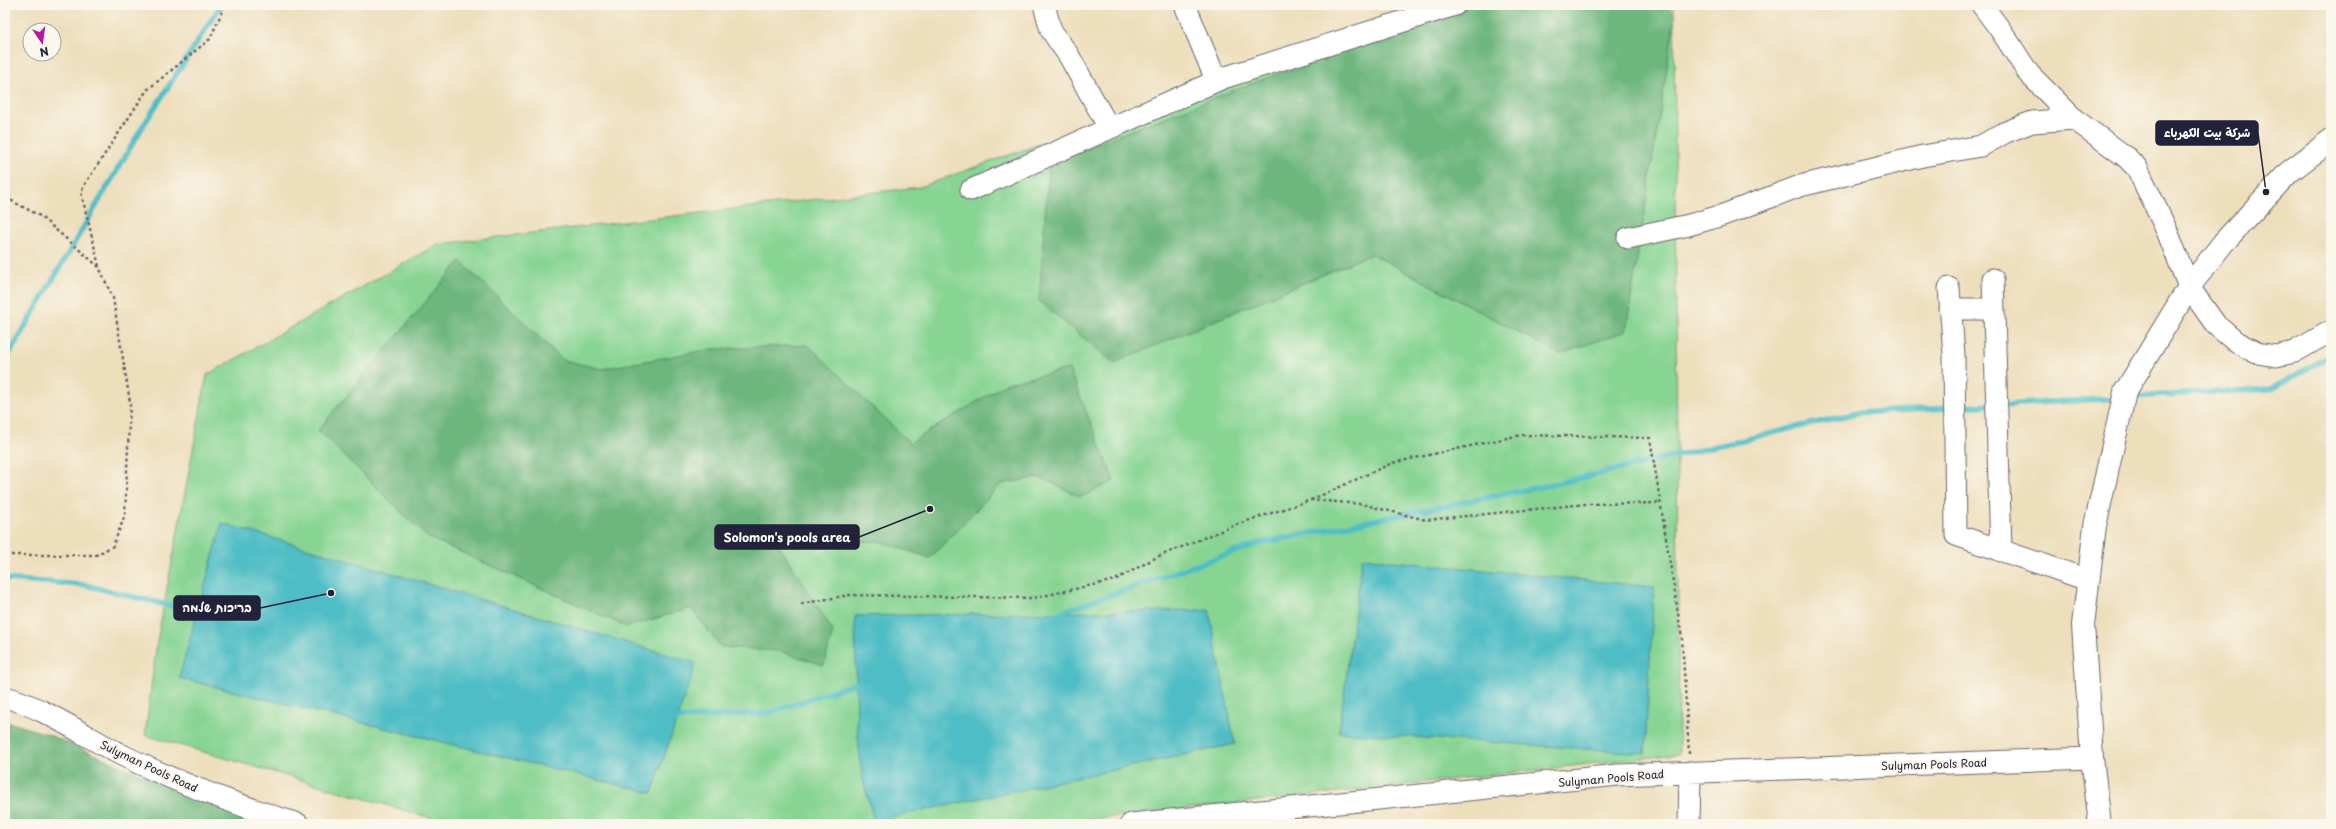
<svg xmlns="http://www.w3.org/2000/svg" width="2336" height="829" viewBox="0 0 2336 829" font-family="'Playpen Sans','Playpen Sans Arabic','Playpen Sans Hebrew',sans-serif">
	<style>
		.green { fill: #87d493; stroke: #547b67 }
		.forest { fill: #6db67d; stroke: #486c5c }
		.water { fill: #4fbdc5; stroke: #387080 }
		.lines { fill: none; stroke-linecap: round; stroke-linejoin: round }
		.stream { stroke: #4fbdc5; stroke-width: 5.5 }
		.minor-casing { stroke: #696468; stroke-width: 23 }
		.secondary-casing { stroke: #696468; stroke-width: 24 }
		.path { stroke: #696468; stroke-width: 2.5; stroke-dasharray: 3 3; stroke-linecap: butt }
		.minor { stroke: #fff; stroke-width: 21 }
		.secondary { stroke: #fff; stroke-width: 22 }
		.labels { text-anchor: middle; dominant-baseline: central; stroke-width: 4; stroke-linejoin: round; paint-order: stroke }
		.street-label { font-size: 11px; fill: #22223b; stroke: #fbf7ec }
		.leader { fill: none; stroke: #22223b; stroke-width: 1.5 }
		.callout-dot { fill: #22223b; stroke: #fbf7ec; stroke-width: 1.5 }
		.callout { fill: #22223b; stroke: #22223b; stroke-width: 1.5 }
		.callout-label { font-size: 12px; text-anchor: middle; font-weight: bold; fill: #fff }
	</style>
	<rect width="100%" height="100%" fill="#fbf7ec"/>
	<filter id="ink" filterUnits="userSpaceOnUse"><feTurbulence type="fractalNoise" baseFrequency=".025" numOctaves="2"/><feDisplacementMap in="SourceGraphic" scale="8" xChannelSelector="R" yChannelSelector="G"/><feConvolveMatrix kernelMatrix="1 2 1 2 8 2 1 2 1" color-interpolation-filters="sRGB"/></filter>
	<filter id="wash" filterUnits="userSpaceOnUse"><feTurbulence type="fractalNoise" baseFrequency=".012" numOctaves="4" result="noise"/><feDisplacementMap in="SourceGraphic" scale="16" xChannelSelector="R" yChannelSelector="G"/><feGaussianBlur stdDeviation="0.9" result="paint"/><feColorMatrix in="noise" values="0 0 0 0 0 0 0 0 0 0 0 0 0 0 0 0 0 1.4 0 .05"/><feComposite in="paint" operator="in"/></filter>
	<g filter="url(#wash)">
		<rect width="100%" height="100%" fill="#eddebc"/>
		<!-- green -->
		<path class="green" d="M1427,5h247l5,749 -627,70h-600l-307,-89 12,-93 50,-267 231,-131 482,-57z"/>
		<!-- forest -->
		<path class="forest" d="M1470,5h195l10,11 -49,315 -66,23 -188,-100 -258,109 -75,-62 10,-139 212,-82z
			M460,261l103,99 39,9 110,-20 96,-4 102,98 97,-60 62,-14 45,112 -33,16 -42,-20 -38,7 -71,74 -51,-17 -101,3 55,87 -9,34 -45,-14 -58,-4 -30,-39 -64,19 -200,-90 -109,-107z
			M5,721l42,13 209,90h-251z"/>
		<!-- water -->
		<path class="water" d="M222,523l474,140 -44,130 -473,-115z
			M1362,558l292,29 -9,166 -306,-21z
			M1209,610l26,134 -361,77 -12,-45 -5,-48 -2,-112z"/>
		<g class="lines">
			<!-- stream -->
			<path class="stream" d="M5,361l138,-235 78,-121
				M2129,397l142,-8 60,-34
				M2001,405l119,-7
				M1959,407l33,-2
				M5,579l80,6 119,29
				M1053,615l207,-72 304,-61 293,-69 93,-5
				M670,719l99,-6 93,-32"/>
		</g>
	</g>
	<g filter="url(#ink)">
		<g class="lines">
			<defs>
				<path id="minor" d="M1044,5l7,25 18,26 40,72
					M1185,5l31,75
					M1982,5l20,27 27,42 45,45 52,38 11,11 30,63 22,56 27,38 20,17 21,11 19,3 18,-4 37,-21
					M971,190l252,-112 232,-73
					M1628,238l61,-13 34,-10 77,-29 123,-30 58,-10 25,-14 26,-10 42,-3
					M1993,279l8,272
					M1949,288l5,67 2,180 132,45
					M1950,309h44
					M5,697c41,11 77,38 115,57 57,29 117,51 178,70
					M1131,824l487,-49 474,-17
					M1689,824l1,-52"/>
				<path id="secondary" d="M2100,824l-8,-66 -9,-133 12,-99 30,-134 64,-105 34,-44 66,-71 42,-32"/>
			</defs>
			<!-- minor casing -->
			<use href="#minor" class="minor-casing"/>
			<!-- secondary casing -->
			<use href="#secondary" class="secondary-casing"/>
			<!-- path -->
			<path class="path" d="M5,200h5l30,16 59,51 14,31 17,104 -5,113 -12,31 -17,9h-91
				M99,266l-18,-74 4,-8 62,-94 63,-51 15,-34
				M1311,500l81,-37 129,-28 129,3 32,200 7,116
				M801,604l48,-9 185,3 81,-18 42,-23 81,-33 73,-24 50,4 65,16 160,-16 74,-1"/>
			<!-- minor -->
			<use href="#minor" class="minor"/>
			<!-- secondary -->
			<use href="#secondary" class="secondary"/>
		</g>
	</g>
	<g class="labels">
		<!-- street labels -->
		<g class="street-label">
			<text transform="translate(1934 764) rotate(-2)">Sulyman Pools Road</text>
			<text transform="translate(149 766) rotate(25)">Sulyman Pools Road</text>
			<text transform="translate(1611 778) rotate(-5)">Sulyman Pools Road</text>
		</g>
	</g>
	<!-- callouts -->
	<path class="leader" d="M2266 192L2258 133M930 509L859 537M331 593L260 608"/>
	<g class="callout-dot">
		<circle cx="2266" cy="192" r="4"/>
		<circle cx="930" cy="509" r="4"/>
		<circle cx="331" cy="593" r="4"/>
	</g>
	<g class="callout">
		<rect x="2156" y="121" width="102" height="24" rx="4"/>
		<rect x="715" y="525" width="144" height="24" rx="4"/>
		<rect x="174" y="596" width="86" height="24" rx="4"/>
	</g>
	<g class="callout-label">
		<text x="2207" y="137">شركة بيت الكهرباء</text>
		<text x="787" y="542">Solomon's pools area</text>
		<text x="217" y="612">בריכות שלמה</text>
	</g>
	<!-- margin -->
	<rect width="2336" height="829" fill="none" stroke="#fbf7ec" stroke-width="20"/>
	<!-- north arrow -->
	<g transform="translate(42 42) rotate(167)"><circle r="19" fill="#fbf7ec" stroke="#a4a2a5"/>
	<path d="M0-3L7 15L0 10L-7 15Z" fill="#b5179e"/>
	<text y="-6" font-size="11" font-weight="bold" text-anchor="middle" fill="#22223b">N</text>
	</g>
</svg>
